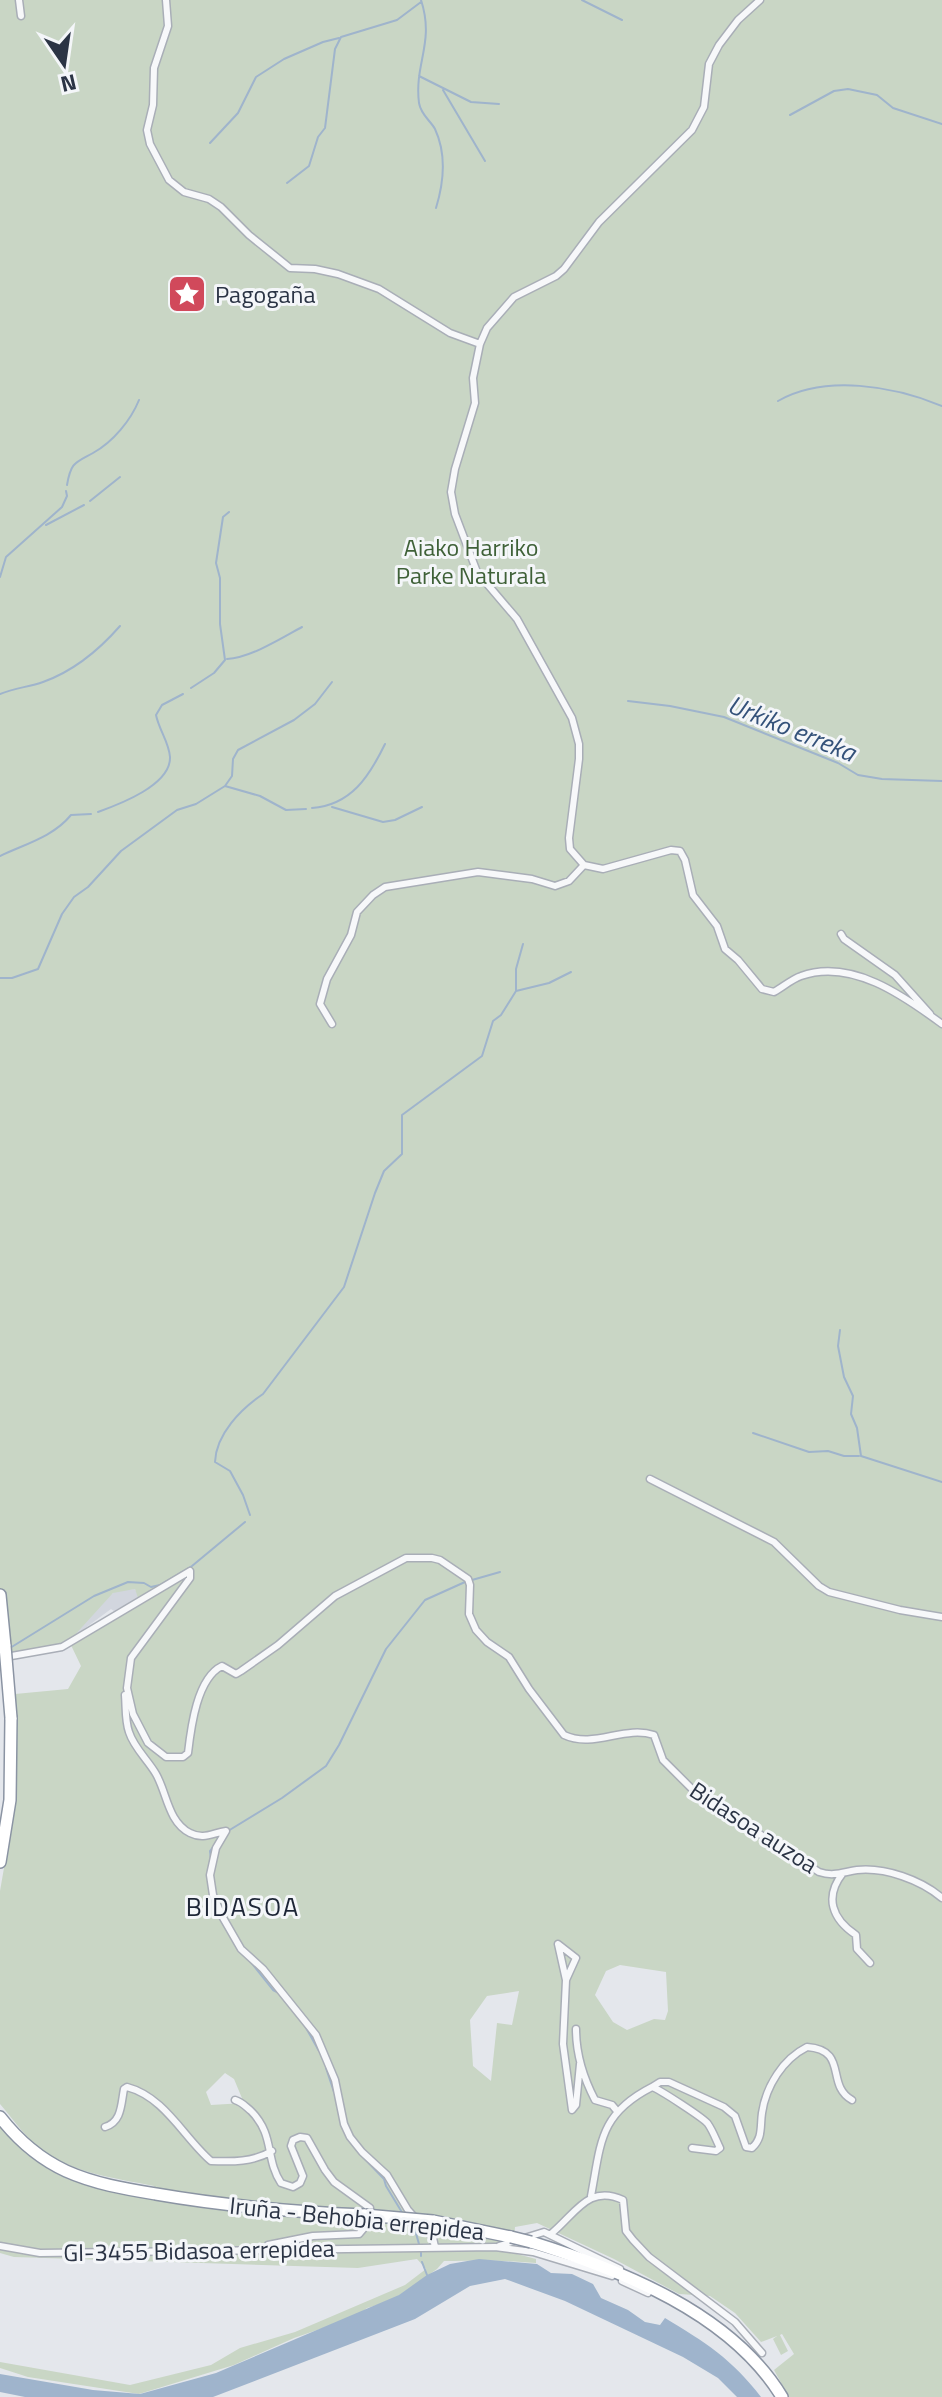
<svg xmlns="http://www.w3.org/2000/svg" width="942" height="2397" viewBox="0 0 942 2397" font-family="'Titillium Web',sans-serif">
	<style>
		.built { fill: #d2d6de }
		.green { fill: #c9d6c5; fill-rule: evenodd }
		.water { fill: #9fb4cc }
		.lines { fill: none; stroke-linecap: round; stroke-linejoin: round }
		.stream { stroke: #9fb4cc; stroke-width: 2 }
		.minor-casing { stroke: #a9aeb7; stroke-width: 9 }
		.highway-casing { stroke: #8b94a3; stroke-width: 14 }
		.minor { stroke: #f7f8fa; stroke-width: 6 }
		.highway { stroke: #fff; stroke-width: 11 }
		.highway-bridge-casing { stroke: #8b94a3; stroke-width: 14; stroke-linecap: butt }
		.highway-bridge { stroke: #fff; stroke-width: 11 }
		.labels { text-anchor: middle; dominant-baseline: central; stroke-width: 6; stroke-linejoin: round; paint-order: stroke }
		.poi-label { font-size: 24px; fill: #2b3445; stroke: #f4f6f9; text-anchor: start }
		.park-label { font-size: 24px; fill: #3f6138; stroke: #f4f6f9 }
		.street-label { font-size: 24px; fill: #2b3445; stroke: #f4f6f9 }
		.water-label { font-size: 26px; font-style: italic; fill: #34527a; stroke: #f4f6f9 }
		.neighbourhood-label { font-size: 26px; letter-spacing: 2px; fill: #1d2536; stroke: #f4f6f9 }
	</style>
	<rect width="100%" height="100%" fill="#e4e7ec"/>
	<!-- built -->
	<path class="built" d="M135,1589l4,9 -25,13 -3,-2 -42,31 37,-42 10,-7z"/>
	<!-- green -->
	<path class="green" d="M0,0h942v2397h-153l-15,-27 20,-16 -12,-20 -2,1 8,16 -7,4 -8,-16 4,-3 -16,6 -26,-29 -25,-17 -31,-2 -65,-35 -77,-36 -22,4 -2,26 23,6v4c-33,-3 -59,-2 -92,-2l-7,8 -46,32 -24,7 -12,9 -61,21 -60,27 -95,29 -111,-17 -28,-9v-6l130,23 81,-20 29,-17 55,-16 110,-47 21,-16 -9,-10 -59,9 -344,-11 -14,-4v-126c44,53 91,64 158,71l-4,-12c-39,-8 -85,-13 -117,-40 -14,-12 -25,-28 -37,-42v-213l8,-46 7,-151 53,-5 13,-23 -12,-25 -11,10 -58,10zM135,1589l3,9 -65,39 40,-44zM620,1965l46,7 2,39 -3,9 -11,-1 -27,11 -14,-8 -18,-27 11,-24zM519,1991l-7,34 -15,-2 -6,58 -18,-15 -3,-46 17,-24zM225,2073l9,6 10,24 -33,2 -5,-13z"/>
	<!-- water -->
	<path class="water" d="M479,2259l58,5 14,9 21,1 21,10 8,14 27,12 17,12 15,3 5,-7c40,24 67,41 96,79h-24l-19,-19 -35,-21 -118,-56 -60,-22 -35,7 -55,33 -202,78h-188l-25,-5v-18l93,16 47,4 76,-21 183,-78 28,-20 23,-11z"/>
	<g class="lines">
		<!-- stream -->
		<path class="stream" d="M421,0c14,43 -7,63 -2,103 2,12 11,17 16,26 12,26 9,53 1,79
			M582,0l40,20
			M419,76l52,26 28,2
			M443,90l42,71
			M790,115l44,-24 14,-2 29,6 16,13 49,16
			M210,143l28,-30 18,-36 28,-18 39,-17 16,-4
			M287,183l22,-17 9,-29 7,-9 10,-79 6,-12 56,-17 24,-18
			M778,401c47,-27 116,-15 164,5
			M67,485c4,-23 8,-22 26,-32 20,-11 38,-33 46,-53
			M90,501l30,-24
			M46,525l38,-20
			M0,577l6,-20 56,-50 5,-11 -1,-5
			M227,659c23,-1 55,-21 75,-32
			M191,688l23,-15 11,-13 -5,-36v-46l-4,-15 7,-46 6,-5
			M0,694c14,-6 29,-7 43,-12 31,-11 56,-32 77,-56
			M628,701l42,5 54,11 114,46 20,12 24,4 60,2
			M225,786l35,10 26,14 20,-1
			M332,807l51,15 12,-2 27,-13
			M312,808c39,-3 57,-31 73,-64
			M98,812c22,-8 73,-27 72,-55 -1,-15 -11,-27 -14,-42l6,-10 21,-11
			M0,856c25,-12 53,-19 71,-41l20,-1
			M0,978h12l26,-9 24,-55 12,-17 14,-10 33,-36 56,-41 19,-6 29,-18 7,-10 1,-17 5,-9 56,-30 21,-16 17,-22
			M516,990v-21l7,-25
			M840,1330l-2,16 6,31 9,19 -2,18 6,14 4,28 81,26
			M753,1433l56,19 19,-1 16,5h15
			M250,1515l-7,-20 -13,-24 -15,-9c1,-28 26,-53 48,-68l81,-107 31,-94 9,-22 18,-17v-39l80,-59 11,-35 8,-6 15,-24 33,-8 22,-11
			M472,1580l28,-8
			M10,1648l84,-52 34,-14 16,1 7,4 9,-2 32,-19 53,-44
			M228,1831l54,-33 44,-32 13,-21 47,-96 39,-49 40,-18
			M211,1860l-1,-9 3,-4
			M250,1961l23,29 8,4
			M305,2026l14,25
			M326,2068l8,24
			M343,2129l11,18
			M361,2155l23,24 2,7 17,28
			M407,2224l8,6 4,14
			M421,2252v4
			M422,2262l5,13"/>
		<defs>
			<path id="minor" d="M19,0l2,16
				M166,0l2,26 -14,42 -1,37 -6,25 3,14 19,36 15,12 25,7 12,8 28,28 41,33 25,1 23,5 41,15 71,44 30,11
				M760,0l-22,20 -19,25 -10,19 -5,43 -12,23 -93,92 -35,47 -8,7 -42,21 -27,31 -7,16 -7,34 2,25 -20,66 -4,23 4,22 22,58 40,47 55,99 7,26v15l-10,79 1,11 14,16 19,4 68,-19 9,1 5,9 8,35 24,31 8,23 13,11 24,29 12,3c9,-5 18,-13 27,-16 50,-18 103,20 141,48
				M841,934l3,5 51,36 35,39
				M332,1024l-12,-20 7,-25 24,-44 6,-23 16,-17 12,-8 93,-15 54,7 23,7 14,-5 15,-16
				M650,1479l124,63 45,44 10,6 71,18 42,7
				M0,1658l62,-11 128,-76v7l-59,80 -4,30 6,26 15,29 18,14h17l5,-4c3,-26 9,-75 34,-87l14,8 5,-3 37,-26 57,-49 71,-38h26l8,2 28,19 2,6 -1,29 7,16 11,12 22,15 20,32 35,46c30,14 60,-10 90,0l9,25 34,34 122,78c15,5 24,0 38,-2 28,-3 64,10 85,28
				M125,1695c1,12 0,26 4,37 5,16 19,28 27,42 11,19 12,48 34,59 14,7 22,0 36,-2l-10,17 -6,27 3,20 9,21 19,33 22,20 53,66 19,45 9,44 6,13 12,15 25,23 21,35 25,28 2,9
				M843,1873c-19,24 -11,46 13,62l1,14 13,14
				M566,1980l-8,-36 18,14 -10,22 -3,64 9,66 4,-5 4,-41
				M576,2029c0,26 7,48 19,71l17,5 5,6
				M652,2087l8,-5h9l55,25 11,9 11,31 6,1c11,-10 8,-21 10,-35 4,-27 21,-54 45,-66 42,3 18,38 45,53
				M235,2100c7,2 10,6 16,11 24,24 14,48 30,72l12,4 7,-4 3,-7 -12,-30 2,-6 7,-3 7,1 18,32 9,12 36,26v13l-11,13 -46,2 -45,9 -1,4
				M105,2127c17,-5 16,-23 19,-38l3,-2c38,10 57,51 84,74 22,1 42,1 61,-10
				M591,2196c10,-53 8,-82 61,-109 7,2 53,32 56,37 5,7 8,16 12,24l-4,3 -24,-3
				M552,2233c24,-20 37,-49 71,-33l3,31 7,9 16,17 86,65 27,31
				M0,2246l40,7 455,-6 38,5 79,24
				M499,2246l45,-14 76,37
				M622,2281l26,12"/>
			<path id="highway" d="M0,1595l5,51
				M0,1862l10,-62 1,-82
				M0,2117c18,23 40,42 66,54 29,13 60,18 90,23 69,12 139,18 209,21
				M433,2221l78,16
				M531,2242c90,28 200,71 251,155"/>
		</defs>
		<!-- minor casing -->
		<use href="#minor" class="minor-casing"/>
		<!-- highway casing -->
		<use href="#highway" class="highway-casing"/>
		<!-- minor -->
		<use href="#minor" class="minor"/>
		<!-- highway -->
		<use href="#highway" class="highway"/>
		<defs>
			<path id="highway-bridge" d="M5,1646l6,72
				M365,2215l68,6
				M511,2237l20,5"/>
		</defs>
		<!-- highway-bridge casing -->
		<use href="#highway-bridge" class="highway-bridge-casing"/>
		<!-- highway-bridge -->
		<use href="#highway-bridge" class="highway-bridge"/>
	</g>
	<!-- icons -->
	<defs>
		<symbol id="sight-square" viewBox="-11 -11 22 22"><rect x="-9" y="-9" width="18" height="18" rx="4" fill="#d1495b" stroke="#f4f6f9"/><path d="M0-6L1.8-2.2L6-1.7L2.9 1.2L3.7 5.4L0 3.3L-3.7 5.4L-2.9 1.2L-6-1.7L-1.8-2.2Z" fill="#fff"/></symbol>
	</defs>
	<g fill-rule="evenodd">
		<use href="#sight-square" x="165" y="272" width="44" height="44"/>
	</g>
	<g class="labels">
		<!-- poi labels -->
		<g class="poi-label">
			<text x="215" y="294">Pagogaña</text>
		</g>
		<!-- park labels -->
		<g class="park-label">
			<text x="471" y="547">Aiako Harriko<tspan x="471" dy="28">Parke Naturala</tspan></text>
		</g>
		<!-- street labels -->
		<g class="street-label">
			<text transform="translate(754 1827) rotate(33)">Bidasoa auzoa</text>
			<text transform="translate(357 2218) rotate(6)">Iruña - Behobia errepidea</text>
			<text transform="translate(199 2250) rotate(-1)">GI-3455 Bidasoa errepidea</text>
		</g>
		<!-- water labels -->
		<g class="water-label">
			<text transform="translate(792 728) rotate(22)">Urkiko erreka</text>
		</g>
		<!-- neighbourhood labels -->
		<g class="neighbourhood-label">
			<text x="243" y="1906">BIDASOA</text>
		</g>
	</g>
	<!-- north arrow -->
	<g transform="translate(64 64) rotate(167)" stroke="#f4f6f9" stroke-width="6" paint-order="stroke">
	<path d="M0-6L14 30L0 20L-14 30Z" fill="#2b3445"/>
	<text y="-12" font-size="22" font-weight="bold" text-anchor="middle" fill="#2b3445">N</text>
	</g>
</svg>
